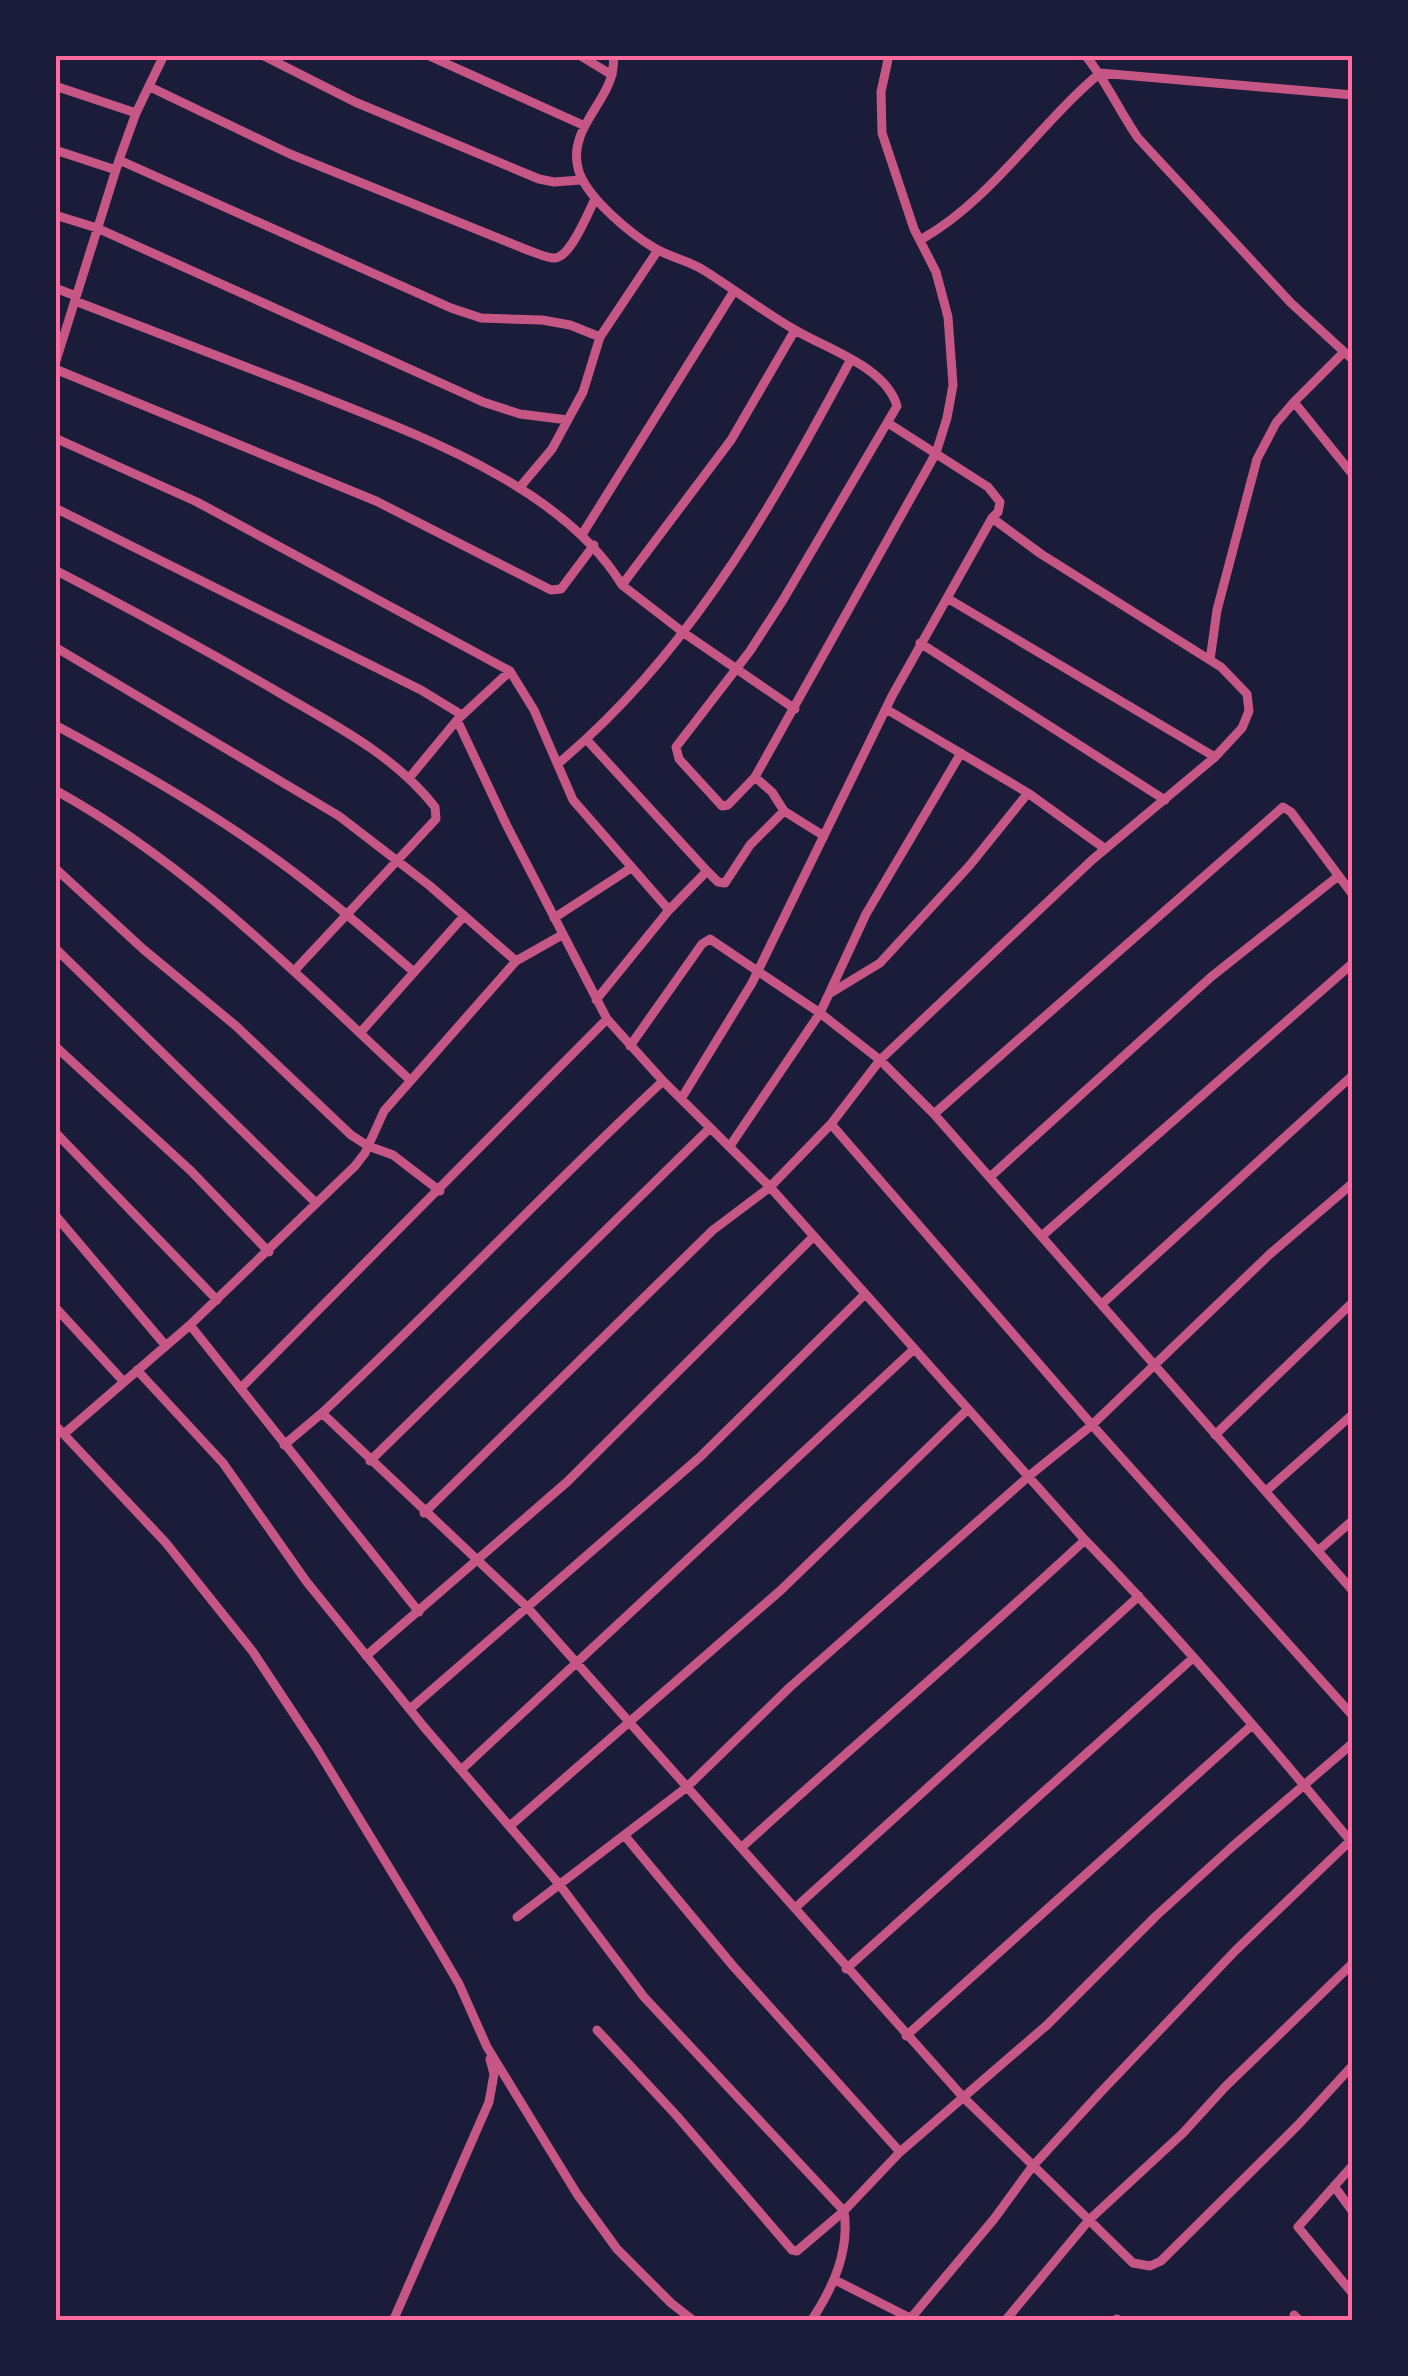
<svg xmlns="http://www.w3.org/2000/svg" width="1408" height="2376" viewBox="0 0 1408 2376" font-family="Inter,sans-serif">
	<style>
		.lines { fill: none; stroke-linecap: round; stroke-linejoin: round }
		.minor { stroke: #c65784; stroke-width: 9 }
		.neatline { fill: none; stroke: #ff6b9d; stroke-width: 4 }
	</style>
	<rect width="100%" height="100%" fill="#1b1b3a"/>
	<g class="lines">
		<!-- minor -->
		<path class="minor" d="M262,55l93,47 184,77 15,3 27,-2
			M427,55l158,71
			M579,55l33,20
			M613,55c6,42 -46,69 -35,113 6,28 54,67 78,81 16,9 34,12 49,22 30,19 59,41 90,59 32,19 91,37 102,76l-114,194 -33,51 -74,96 3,12 43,47 6,-1 27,-28
			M1085,55c21,25 34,56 53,83l153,165 62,57
			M55,86l81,27
			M150,87l140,67 240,97c7,2 16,7 24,7 16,1 34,-45 41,-59
			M55,150l61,20
			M119,160l332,148 30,10 61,2 28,5 30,12
			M55,215l42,13 386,174 37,12 48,6
			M922,239c70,-40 116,-114 178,-166l253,22
			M55,288l21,8
			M75,301c76,29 152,58 228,88 106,43 257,94 319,196
			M795,330l-64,110 -109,145 62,48 111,76
			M1344,352l-50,50 59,73
			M55,364l64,-204 17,-47 28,-58
			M55,369l321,132 175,89 10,-1 33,-44
			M888,423l100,64 12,15 -2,10 -6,6
			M55,438l142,64 313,169 24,39 39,90 96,110
			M520,487l32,-38 31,-57 17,-55 58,-87
			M55,508l366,182 41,25
			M583,533l151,-242
			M55,570c77,40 153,81 228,125 55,32 112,61 152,112l1,12 -141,151
			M947,598l268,159
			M920,643l245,157
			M55,647l284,169 91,70 86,75
			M1210,660l7,-50 40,-151 19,-36 18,-21
			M886,709l142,84 76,55
			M457,720l50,106 100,193 56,62 107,106 315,353c94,97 182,200 268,304
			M55,725c69,37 140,77 204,122 55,38 105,82 155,125
			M559,763l27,-24
			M410,777l47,-57 53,-49
			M55,790c136,75 243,186 355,290
			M784,811l-12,-19 -17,-15 181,-324 11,-35 6,-33 -5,-68 -12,-45 -22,-43 -32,-96 -1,-41 8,-37
			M55,868l88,81 93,77 115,109 17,11 25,9 47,36
			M707,871l-121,-132c115,-106 191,-242 264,-378
			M554,918l77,-50
			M55,948l261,255
			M829,994l51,-31 90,-98 58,-72
			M596,1000l73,-90 38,-39 11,11 7,1 25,-38 34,-34 40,25
			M360,1033l104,-117
			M55,1046l136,125 78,81
			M630,1046l72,-102 8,-5 110,74 60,47 54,54 419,477
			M663,1081c-116,108 -225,224 -341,332l204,193 437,491 170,166 17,3 11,-5 138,-137 54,-59
			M934,1114l349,-307 8,5 62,83
			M831,1124l261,301 261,291
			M55,1132l162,168
			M730,1146l90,-133 46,-99 95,-161
			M990,1177l221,-200 126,-100
			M55,1215l111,131
			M1043,1235l310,-272
			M1103,1303l250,-228
			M55,1307l69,75
			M190,1325l229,287
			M137,1370l86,93 83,118 118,146 135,157 85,113 200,214c6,40 -11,77 -33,110
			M241,1388l366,-369
			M55,1425l111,118 87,109 64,97 121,199 21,36 28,63 90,147 40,55 54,54 23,18
			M65,1433l125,-108 165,-159 10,-13 19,-42 132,-150 46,-26
			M1215,1435l138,-133
			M284,1445l38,-32
			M370,1461l340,-333
			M1266,1491l87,-77
			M424,1513l289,-283 57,-43 61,-63 49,-64 212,-200 123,-103 27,-29 7,-17 -2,-17 -26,-27 -180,-113 -49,-36 -100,178 -140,287 -71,116
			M1319,1550l34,-30
			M366,1656l201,-174 246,-245
			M410,1709l290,-252 165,-163
			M461,1770l452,-420
			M511,1825l270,-235 186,-180
			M625,1836l108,130 167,186
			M742,1847c113,-103 230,-202 343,-307
			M795,1908l344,-312
			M517,1917l170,-130 103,-100 239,-211 63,-51 178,-171 83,-71
			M846,1969l347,-311
			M597,2030l79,85 116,135 5,1 47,-40 56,-59 147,-127 109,-109 77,-70 120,-103
			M906,2036l345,-310
			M1353,2165l-55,62 55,67
			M1334,2186l19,26
			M835,2280l77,39
			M1294,2315l6,6
			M911,2318l83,-99 38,-52 67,-73 137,-144 114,-109
			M393,2321l96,-219 5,-28 -4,-15
			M1005,2321l84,-101 94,-87 42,-46 128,-124
			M1115,2321l2,-2"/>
	</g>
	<!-- border -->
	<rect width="1408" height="2376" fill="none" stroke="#1b1b3a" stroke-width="115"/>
	<rect x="58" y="58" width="1292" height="2260" class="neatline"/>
</svg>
